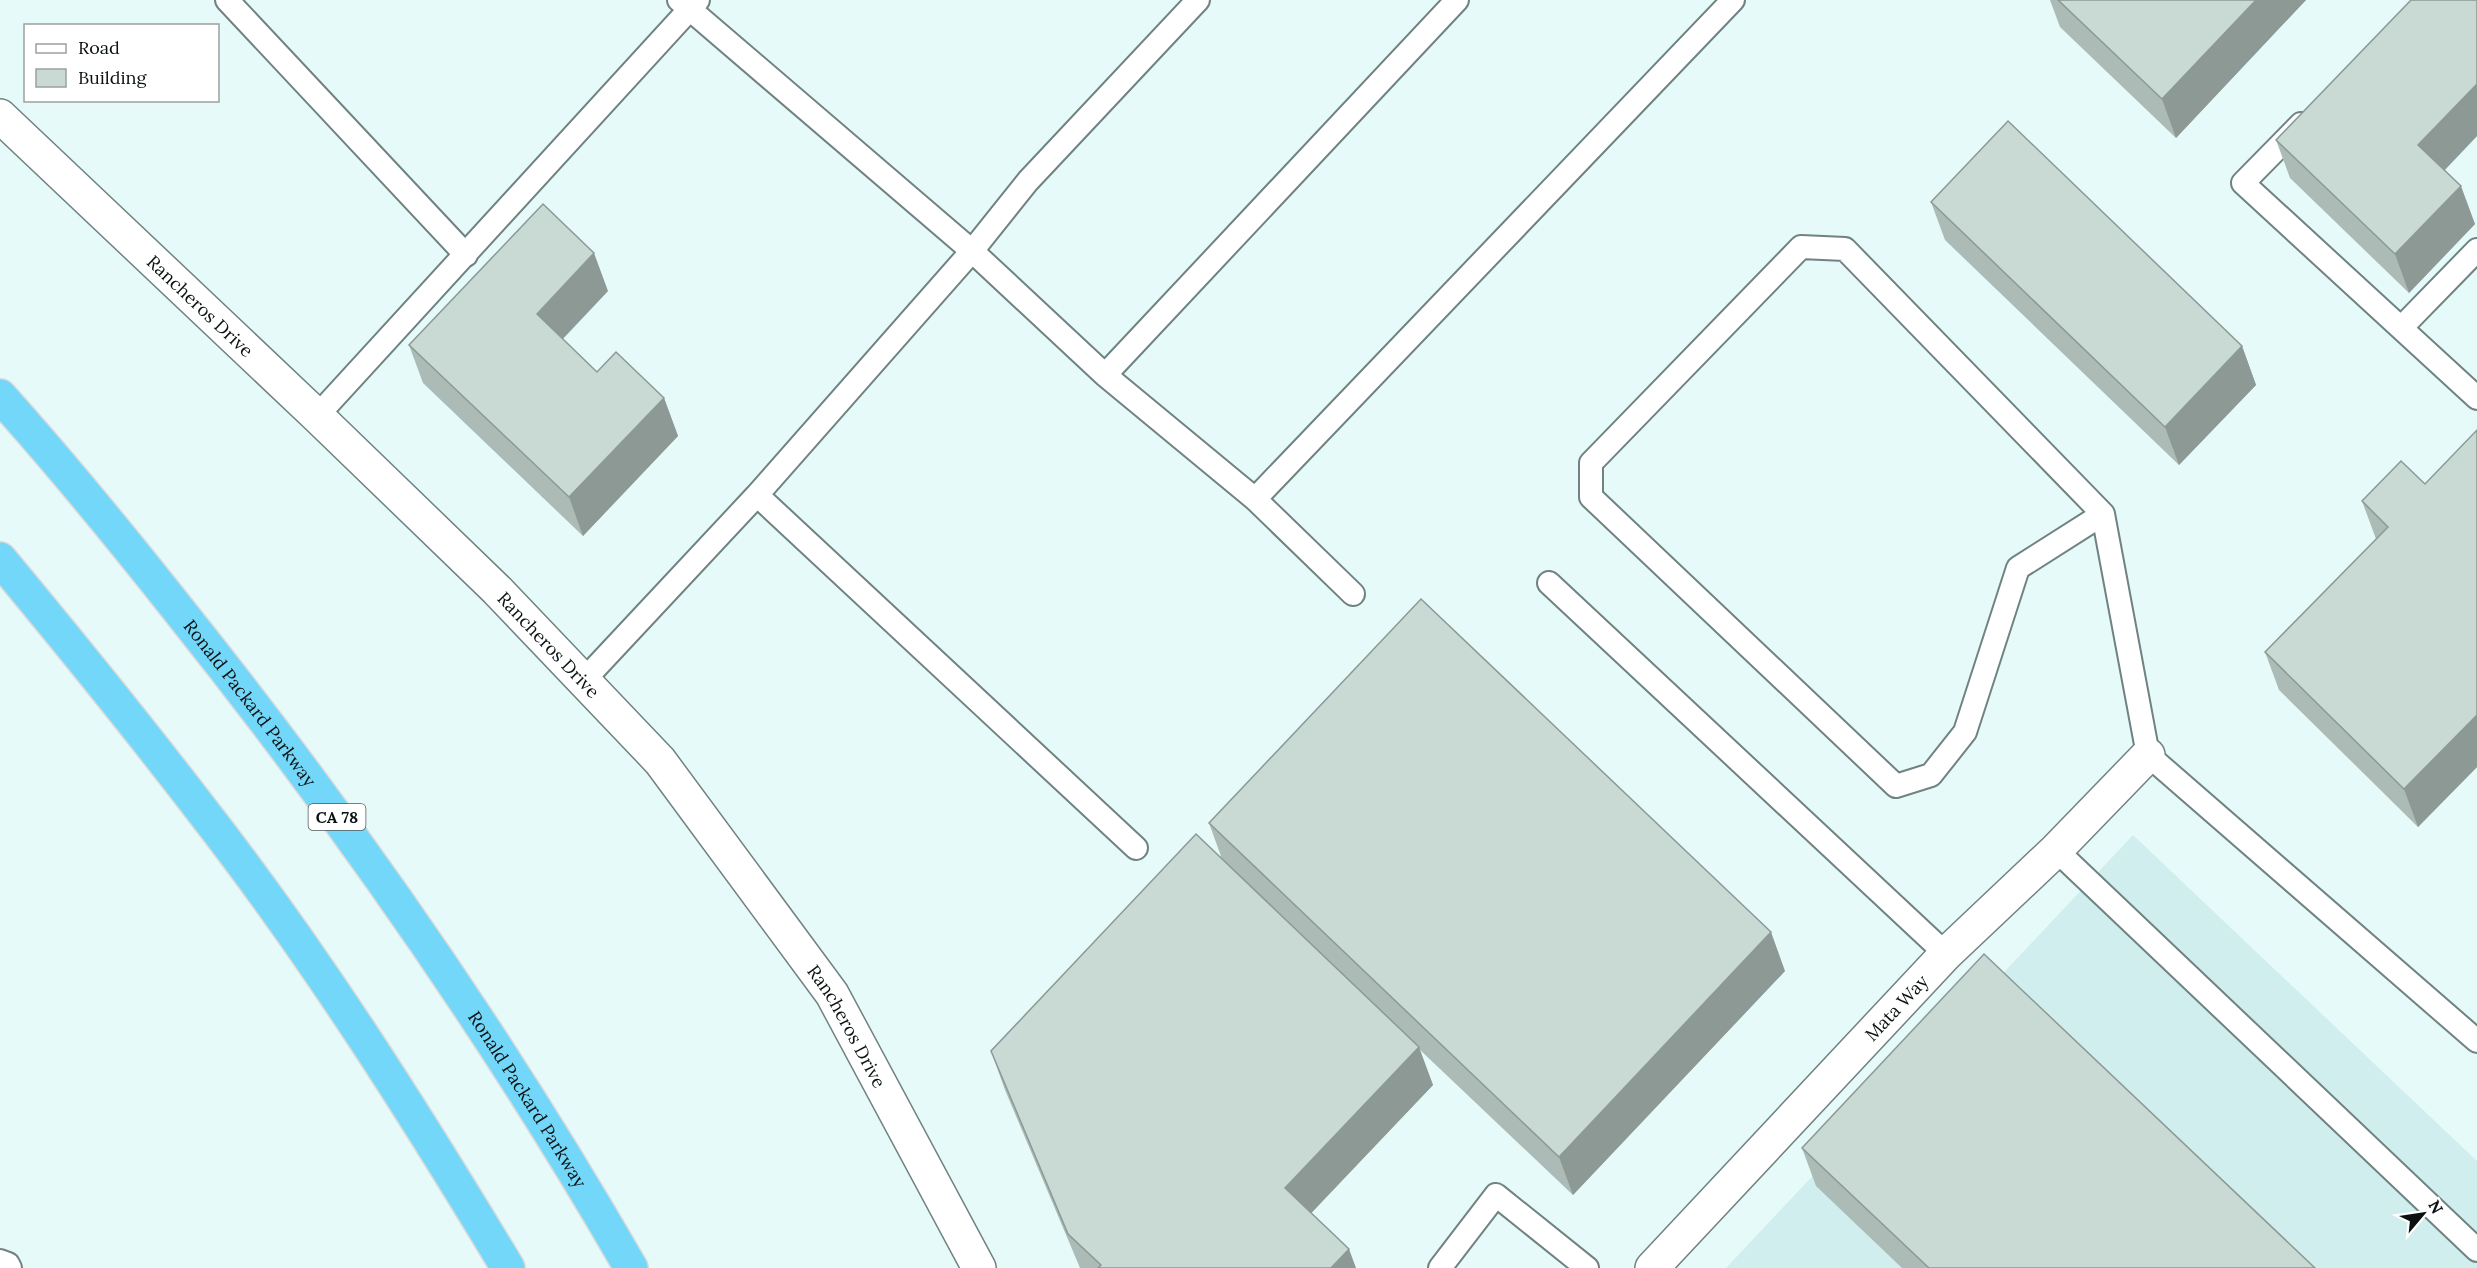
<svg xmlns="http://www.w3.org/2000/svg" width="2477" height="1268" viewBox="0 0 2477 1268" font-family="Lora,serif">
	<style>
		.built { fill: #d1eeee }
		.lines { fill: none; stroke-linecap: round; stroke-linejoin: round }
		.service-casing { stroke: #708282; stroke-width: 26 }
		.minor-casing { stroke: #708282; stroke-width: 36 }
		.secondary-casing { stroke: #708282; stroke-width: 36 }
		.motorway-casing { stroke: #d8d9d9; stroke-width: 36 }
		.service { stroke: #fff; stroke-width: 22 }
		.minor { stroke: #fff; stroke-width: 33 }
		.secondary { stroke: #fff; stroke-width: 33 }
		.motorway { stroke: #72d7f8; stroke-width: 33 }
		.wall { fill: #acbbb5 }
		.shaded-wall { fill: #8c9994 }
		.building { fill: #c8dad3; stroke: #8c9994; stroke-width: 1.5 }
		.labels { text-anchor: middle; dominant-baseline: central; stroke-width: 5; stroke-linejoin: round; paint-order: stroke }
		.shield { fill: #fff; stroke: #545858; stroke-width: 1.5 }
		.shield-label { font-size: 16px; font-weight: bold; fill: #0b1111 }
		.street-label { font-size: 18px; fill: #0b1111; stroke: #fff }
	</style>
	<rect width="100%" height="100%" fill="#e6fafa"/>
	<!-- built -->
	<path class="built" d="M2133,835l344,326v107h-751z"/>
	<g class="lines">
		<defs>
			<path id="service" d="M227,0l239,255
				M679,0l293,251 133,124 150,124 98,95
				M2301,124l-58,59 234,215
				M2401,328l76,-78
				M1105,375l352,-375
				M317,416l381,-416
				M757,495l379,353
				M1255,499l478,-499
				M2103,514l-85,54 -53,164 -34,43 -35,11 -305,-289v-34l210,-216 44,2 258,265 45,241 329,286
				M1549,583l397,371
				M585,679l172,-184 215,-244 56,-70 170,-181
				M2056,850l421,400
				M0,1261l8,3 2,4
				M1440,1268l56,-73 91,73"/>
			<g id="minor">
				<path id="s1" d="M1652,1268l294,-314 110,-104 92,-95"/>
			</g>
			<g id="secondary">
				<path id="s2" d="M0,116l317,300 180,174 163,171 172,233 147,274"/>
			</g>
			<g id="motorway">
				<path id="s3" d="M0,396c62,69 120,140 177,212 168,210 320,427 454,660"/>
				<path d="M0,559c69,83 138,168 204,254 112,144 210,299 304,455"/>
			</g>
		</defs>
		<!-- service casing -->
		<use href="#service" class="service-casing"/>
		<!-- minor casing -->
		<use href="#minor" class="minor-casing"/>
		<!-- secondary casing -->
		<use href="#secondary" class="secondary-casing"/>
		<!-- motorway casing -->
		<use href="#motorway" class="motorway-casing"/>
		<!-- service -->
		<use href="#service" class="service"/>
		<!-- minor -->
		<use href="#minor" class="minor"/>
		<!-- secondary -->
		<use href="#secondary" class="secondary"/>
		<!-- motorway -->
		<use href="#motorway" class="motorway"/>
	</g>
	<!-- wall -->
	<path class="wall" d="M2050,0h256l-130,138 -116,-111z
		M2477,136l-32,34 30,54 -66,69 -119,-115 -14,-38z
		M1931,202l311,144 14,39 -77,80 -234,-225z
		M608,291l-45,48 34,33 67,26 14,38 -95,100 -160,-153 -14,-38z
		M2477,430v337l-59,60 -139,-137 -14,-38 111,-113 -14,-38 63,-17z
		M1209,823l576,148 -212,224 -154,-146 14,36 -122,128 45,55h-276l-75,-178 -14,-39 231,-192z
		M1802,1148l513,120h-413l-86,-82z"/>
	<!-- shaded-wall -->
	<path class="shaded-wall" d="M2256,0h50l-130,138 -14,-39z
		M2477,84v52l-45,47 -14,-38z
		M2461,186l14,38 -66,69 -14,-39z
		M594,253l14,38 -58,61 -13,-38z
		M2242,346l14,39 -77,80 -14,-38z
		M664,398l14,38 -95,100 -14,-39z
		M2477,715v52l-59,60 -14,-38z
		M1771,932l14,39 -212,224 -14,-38z
		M1419,1047l14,38 -134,141 -14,-38z
		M1349,1249l7,19h-25z"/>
	<!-- building -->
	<path class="building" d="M2058,0h198l-94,99z
		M2411,0h66v84l-59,61 43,41 -66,68 -119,-114z
		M2008,121l234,225 -77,81 -234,-225z
		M543,204l51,49 -57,61 60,58 19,-20 48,46 -95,99 -160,-152z
		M2477,430v285l-73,74 -139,-137 123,-125 -26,-26 39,-40 24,23z
		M1421,599l350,333 -212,225 -350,-334z
		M1196,834l223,213 -134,141 64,61 -18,19h-233l3,-3 -33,-31 -77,-183z
		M1984,954l331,314h-386l-127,-120z"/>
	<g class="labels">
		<!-- shield labels -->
		<rect class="shield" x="308.5" y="804" width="57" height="26" rx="4.5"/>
		<g class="shield-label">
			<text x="337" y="817">CA 78</text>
		</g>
		<!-- street labels -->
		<g class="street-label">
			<text stroke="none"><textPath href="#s2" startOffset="276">Rancheros Drive</textPath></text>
			<text stroke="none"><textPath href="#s2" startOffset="762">Rancheros Drive</textPath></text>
			<text stroke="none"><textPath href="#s3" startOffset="396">Ronald Packard Parkway</textPath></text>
			<text stroke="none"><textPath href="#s1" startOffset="357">Mata Way</textPath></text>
			<text stroke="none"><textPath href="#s2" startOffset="1248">Rancheros Drive</textPath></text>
			<text stroke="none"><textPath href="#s3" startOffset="880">Ronald Packard Parkway</textPath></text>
		</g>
	</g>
	<!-- legend -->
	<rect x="24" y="24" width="195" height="78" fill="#ffffff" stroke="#9da0a0" stroke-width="1.5"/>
	<rect x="36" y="44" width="30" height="9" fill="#ffffff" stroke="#9da0a0" stroke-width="1.5"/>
	<text x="78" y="54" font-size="18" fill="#0b1111">Road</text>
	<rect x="36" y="69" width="30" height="18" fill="#c8dad3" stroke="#9da0a0" stroke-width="1.5"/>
	<text x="78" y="84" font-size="18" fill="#0b1111">Building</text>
	<!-- north arrow -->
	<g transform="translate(2423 1214) rotate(61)" stroke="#ffffff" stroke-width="4.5" paint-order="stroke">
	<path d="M0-4.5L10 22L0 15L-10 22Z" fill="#0b1111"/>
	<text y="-9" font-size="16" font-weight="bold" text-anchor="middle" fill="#0b1111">N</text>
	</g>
</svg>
